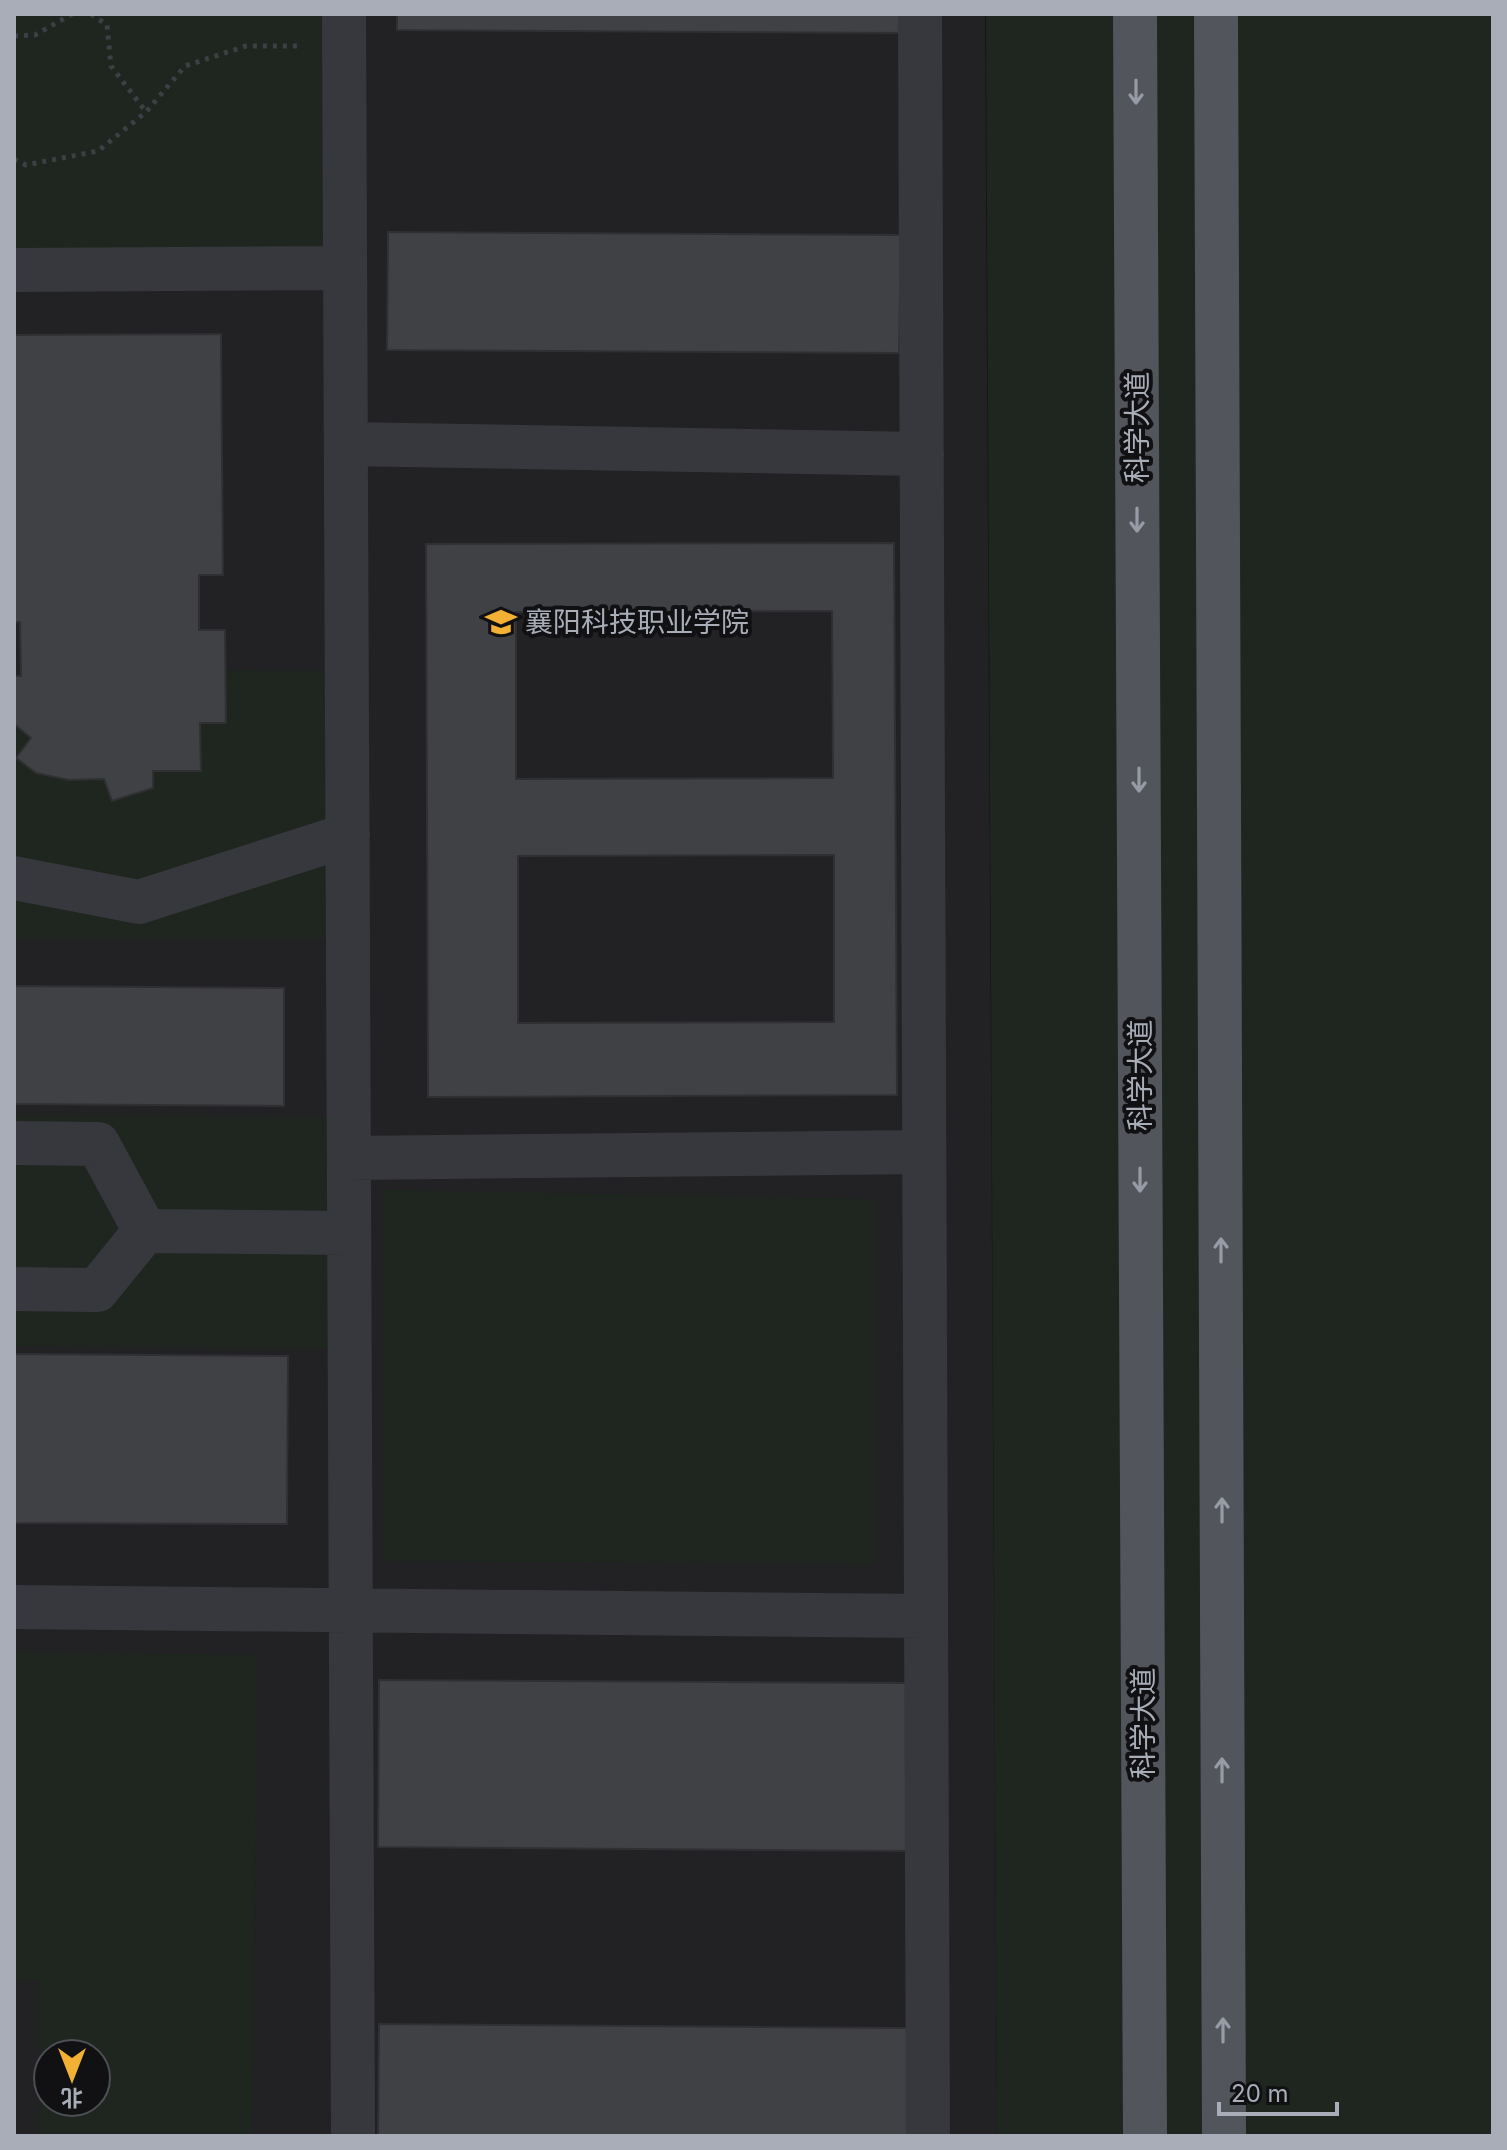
<svg xmlns="http://www.w3.org/2000/svg" width="1507" height="2150" viewBox="0 0 1507 2150" font-family="Inter,'Noto Sans SC',sans-serif">
	<style>
		.built { fill: #222225; fill-rule: evenodd }
		.green { fill: #1e261f; fill-rule: evenodd }
		.building { fill: #404145; stroke: #303034; stroke-width: 2; fill-rule: evenodd }
		.lines { fill: none; stroke-linecap: round; stroke-linejoin: round }
		.path { stroke: #3d3f44; stroke-width: 5; stroke-dasharray: 4 6; stroke-linecap: butt }
		.minor { stroke: #37383d; stroke-width: 44 }
		.major { stroke: #53555c; stroke-width: 44 }
		.oneway { stroke: #979ba6 }
		.labels { text-anchor: middle; dominant-baseline: central; stroke-width: 8; stroke-linejoin: round; paint-order: stroke }
		.street-label { font-size: 28px; fill: #a8adb8; stroke: #111113 }
		.poi-label { font-size: 28px; fill: #a8adb8; stroke: #111113; text-anchor: start }
	</style>
	<rect width="100%" height="100%" fill="#161618"/>
	<!-- built -->
	<path class="built" d="M14,14h971l12,2122h-983zM48,2054h48v48h-48z"/>
	<!-- green -->
	<path class="green" d="M14,14h330l1,254 -331,2z
		M986,14h507v2122h-496z
		M14,669l333,2 1,268h-334z
		M14,1115l335,2 1,232 -336,-3z
		M385,1190l490,9v365l-490,-3z
		M14,1652l243,3 -5,481h-213l1,-155h-26zM96,2054v48h-48v-48z"/>
	<!-- building -->
	<path class="building" d="M397,14h513v19l-513,-3z
		M388,232l513,3 -2,118 -512,-3z
		M221,334l2,241h-24v55h26l1,93h-26l1,48h-48v17l-41,13 -8,-22 -35,1 -33,-7 -20,-15 15,-20 -17,-14v-48h7l-1,-54h-6v-287z
		M894,543l3,552 -469,2 -2,-553zM832,611l1,167 -317,1v-167zM834,855v167l-316,1v-167z
		M14,986l270,2v118l-270,-2z
		M14,1354l274,2 -1,168 -273,-1z
		M379,1680l529,3 -1,168 -529,-4z
		M379,2024l529,4 -1,108h-529z"/>
	<g class="lines">
		<!-- path -->
		<path class="path" d="M91,14l16,11 4,41 35,46
			M14,36l21,-1 37,-21
			M14,159l12,6 72,-14 48,-39 39,-46 61,-20h57"/>
		<!-- minor -->
		<path class="minor" d="M344,14l9,2122
			M920,14l8,2122
			M14,270l331,-2
			M346,444l576,10
			M14,878l125,24 209,-67
			M14,1143l84,1 47,87
			M349,1158l575,-6
			M145,1231l204,2
			M14,1289l83,1 48,-59
			M14,1607l912,9"/>
		<!-- major -->
		<path class="major" d="M1135,14l10,2122
			M1216,14l8,2122"/>
	</g>
	<!-- one-way arrows -->
	<defs><path id="oneway-shaft" d="M-6 0H5M1.5-3L5.5 0L1.5 3" fill="none" stroke-width="1.6" stroke-linecap="round" stroke-linejoin="round" transform="scale(2)"/></defs>
	<g class="oneway">
		<use href="#oneway-shaft" transform="translate(1136 92) rotate(90)"/>
		<use href="#oneway-shaft" transform="translate(1137 520) rotate(90)"/>
		<use href="#oneway-shaft" transform="translate(1139 780) rotate(90)"/>
		<use href="#oneway-shaft" transform="translate(1140 1180) rotate(90)"/>
		<use href="#oneway-shaft" transform="translate(1221 1250) rotate(-90)"/>
		<use href="#oneway-shaft" transform="translate(1222 1510) rotate(-90)"/>
		<use href="#oneway-shaft" transform="translate(1222 1770) rotate(-90)"/>
		<use href="#oneway-shaft" transform="translate(1223 2030) rotate(-90)"/>
	</g>
	<!-- icons -->
	<defs>
		<symbol id="university-bare" viewBox="-9 -9 18 18"><path d="M0-5L7-2L0 1L-7-2ZM-4 1L0 2.5L4 1V4Q0 6-4 4Z" fill="#f2b134" stroke="#111113" stroke-width="2.5" paint-order="stroke"/></symbol>
	</defs>
	<g fill-rule="evenodd">
		<use href="#university-bare" x="479" y="600" width="44" height="44"/>
	</g>
	<g class="labels">
		<!-- street labels -->
		<g class="street-label">
			<text transform="translate(1137 427) rotate(-90)">科学大道</text>
			<text transform="translate(1140 1075) rotate(-90)">科学大道</text>
			<text transform="translate(1143 1723) rotate(-90)">科学大道</text>
		</g>
		<!-- poi labels -->
		<g class="poi-label">
			<text x="525" y="622">襄阳科技职业学院</text>
		</g>
	</g>
	<!-- border -->
	<rect width="1507" height="2150" fill="none" stroke="#a8adb8" stroke-width="32"/>
	<!-- north arrow -->
	<g transform="translate(72 2078) rotate(180)"><circle r="38" fill="#111113" stroke="#4d4f55" stroke-width="2"/>
	<path d="M0-6L14 30L0 20L-14 30Z" fill="#f2b134"/>
	<text y="-12" font-size="22" font-weight="bold" text-anchor="middle" fill="#a8adb8">北</text>
	</g>
	<!-- scale -->
	<path d="M1219 2102v12h118v-12" fill="none" stroke="#a8adb8" stroke-width="4"/>
	<text x="1231" y="2102" font-size="24" fill="#a8adb8" stroke="#111113" stroke-width="6" paint-order="stroke">20 m</text>
</svg>
